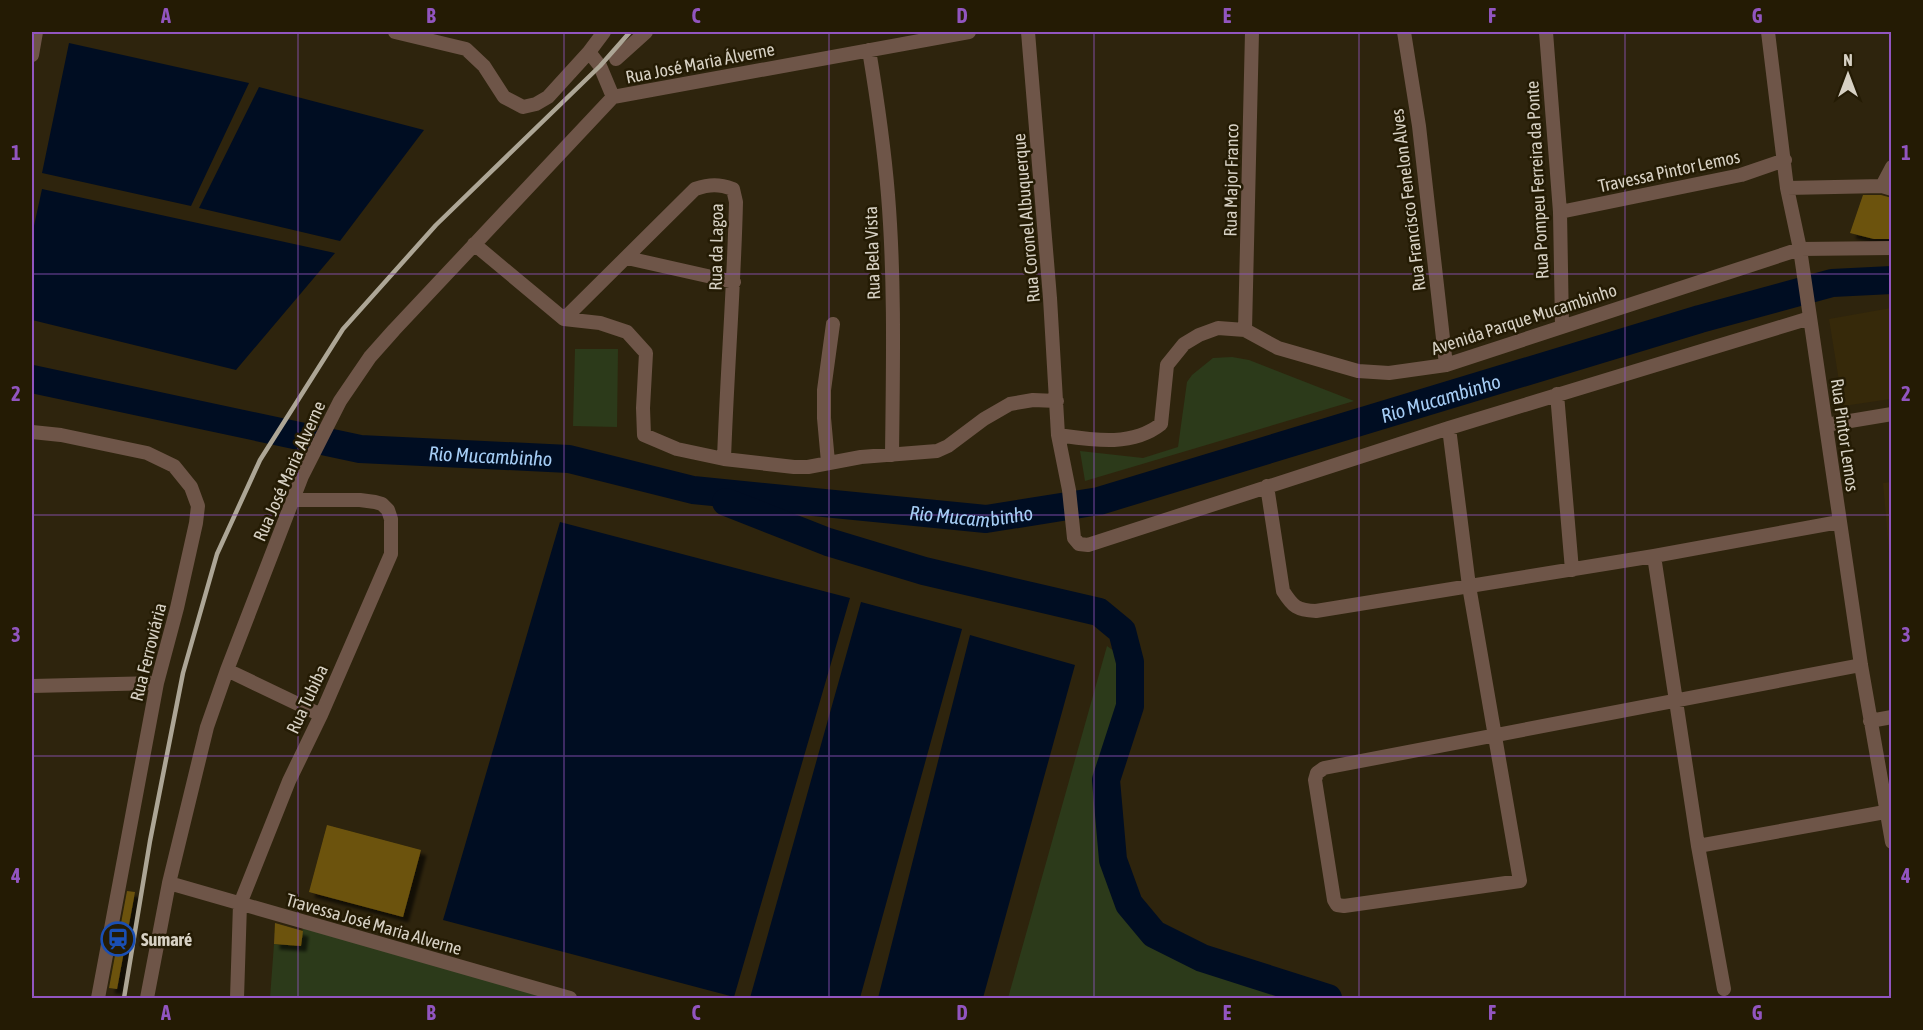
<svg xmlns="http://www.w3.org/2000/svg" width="1923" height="1030" viewBox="0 0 1923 1030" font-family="'Asap Condensed',sans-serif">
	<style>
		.built { fill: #36290a }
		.green { fill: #2c3a1a }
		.water { fill: #000d22 }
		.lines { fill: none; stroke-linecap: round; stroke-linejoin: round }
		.river { stroke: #000d22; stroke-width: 28 }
		.building { fill: #6c530e; filter: url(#shadow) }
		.minor { stroke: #6e5548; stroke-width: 14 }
		.rail { stroke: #ada696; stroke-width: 4.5 }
		.grid { fill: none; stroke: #9255c0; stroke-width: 1.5; stroke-opacity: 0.55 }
		.labels { text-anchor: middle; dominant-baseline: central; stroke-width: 5; stroke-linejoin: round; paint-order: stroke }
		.street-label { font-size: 18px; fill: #d7d1c4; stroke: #241b04 }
		.poi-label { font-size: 18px; font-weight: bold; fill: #d7d1c4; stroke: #241b04; text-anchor: start }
		.water-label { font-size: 20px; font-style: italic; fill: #a5cdf5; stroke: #241b04 }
		.neatline { fill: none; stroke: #9255c0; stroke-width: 2 }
		.grid-label { font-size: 20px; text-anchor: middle; font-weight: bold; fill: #9255c0 }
	</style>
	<defs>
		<filter id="shadow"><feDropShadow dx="5.5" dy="5.5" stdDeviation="1.5" flood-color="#0009"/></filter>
	</defs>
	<rect width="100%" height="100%" fill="#2e240d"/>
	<!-- built -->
	<path class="built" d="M1891,308v91l-48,7 -14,-87z
		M1891,482h1l-1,93 -8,-92z"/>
	<!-- green -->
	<path class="green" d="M575,349h43l-1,78 -44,-1z
		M1232,357l17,3 105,41 -269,80 -5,-30 63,7 35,-11 9,-65 5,-7 21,-17z
		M1107,646l23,16v44l-24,74 7,80 16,44 25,30 48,24 126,40h-320z
		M303,925l262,73h-295l4,-54 27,2z"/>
	<!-- water -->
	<path class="water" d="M69,43l180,40 -58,123 -149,-33z
		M259,87l165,43 -84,111 -141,-33z
		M42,189l293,64 -99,117 -204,-50v-85z
		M560,522l290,76 -116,399 -291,-77z
		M861,602l101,27 -102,369h-110z
		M970,635l105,30 -92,333h-105z"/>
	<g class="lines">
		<!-- river -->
		<g class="river">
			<path id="s1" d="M32,379l328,70 209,10 124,31 293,29 113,-18 601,-182 132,-36 60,-3"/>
			<path d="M726,502l102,40 96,29 175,41 23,19 8,31v44l-24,74 7,80 16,44 25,30 48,24 126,40"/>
		</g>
	</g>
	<!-- building -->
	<path class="building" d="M1863,195h18l11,3v41h-18l-24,-6z
		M327,825l94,25 -18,67 -94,-25z
		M127,891l8,1 -18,97 -8,-1z
		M275,923l28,8 -2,15 -27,-2z"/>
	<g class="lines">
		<!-- minor -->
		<path class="minor" d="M395,32l71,17 18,17 20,31 19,10 13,-3 12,-7 41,-45 15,-20
			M1028,32l22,266 8,137 11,55 5,48 5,6 9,1 361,-117 361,-110
			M1404,32l15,94 27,239
			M1546,32l14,180 2,114
			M1768,32l19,156 13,61 61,416 31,177
			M869,50c8,48 15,96 19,145 7,86 5,174 4,260
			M589,52l11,14 13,31
			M32,55l4,-23
			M616,59l30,-27
			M613,97l356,-65
			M1882,186l10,-19
			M1787,188l95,-2 10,3
			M1560,212l181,-37 44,-15
			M474,244l90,75 36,4 27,9 19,21 -3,55 1,27 33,14 47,10 70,8h14l53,-10 76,-6 11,-5 36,-27 26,-15 23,-4 24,1
			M627,258l107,24
			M564,319l131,-130c15,-5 24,-5 38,0l3,13c-2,86 -9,171 -12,257
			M1245,330l7,-298
			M1557,394l15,176
			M1826,425l66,-11
			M1449,428l20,158 51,295 -176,25 -7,-1 -3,-5 -19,-120 2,-7 7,-5 537,-103
			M32,432l29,3 86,18 27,13 17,21 7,19 -2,17 -19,85 -20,75 -59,315
			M1058,435c35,5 74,12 103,-11l6,-59 17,-21 15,-9 19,-7 27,2 33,18 80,23 31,2 57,-8 354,-116 92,-1
			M828,462l-4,-44v-28l9,-66
			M1267,486l16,105c10,16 14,19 33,20l338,-55 185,-34
			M1654,556l44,290 187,-34
			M227,670l94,45
			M32,686l125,-3
			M1870,721l22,-4
			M1698,846l26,143
			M169,883l401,115
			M147,998l22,-115 38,-156 20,-57 75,-194 38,-75 30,-44 24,-27 219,-233
			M237,998l3,-94 49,-123 32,-66 70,-161v-35l-3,-9 -6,-6 -7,-2 -15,-2h-66"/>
		<!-- rail -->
		<path class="rail" d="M124,998l26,-157 33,-168 34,-119 43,-94 83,-131 93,-104 164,-159 30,-34"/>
	</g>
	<!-- grid -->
	<path class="grid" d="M298,32v966M564,32v966M829,32v966M1094,32v966M1359,32v966M1625,32v966M32,274h1860M32,515h1860M32,756h1860"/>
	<!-- icons -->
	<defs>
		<symbol id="station-ring" viewBox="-11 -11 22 22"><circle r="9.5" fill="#241b04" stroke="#1a4fb4" stroke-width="1.5"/><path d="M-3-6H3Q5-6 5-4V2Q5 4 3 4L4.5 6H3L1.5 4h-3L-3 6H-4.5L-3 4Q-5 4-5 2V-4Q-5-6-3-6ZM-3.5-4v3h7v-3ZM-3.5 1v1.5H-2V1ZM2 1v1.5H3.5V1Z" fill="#1a4fb4"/></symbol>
	</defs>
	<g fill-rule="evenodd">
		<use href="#station-ring" x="99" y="920" width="38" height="38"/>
	</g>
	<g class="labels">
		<!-- street labels -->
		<g class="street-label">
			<text transform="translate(700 63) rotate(-11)">Rua José Maria Álverne</text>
			<text transform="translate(1669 171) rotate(-12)">Travessa Pintor Lemos</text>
			<text transform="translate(1231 180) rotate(-89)">Rua Major Franco</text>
			<text transform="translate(1537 180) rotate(-93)">Rua Pompeu Ferreira da Ponte</text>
			<text transform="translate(1408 200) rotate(-97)">Rua Francisco Fenelon Alves</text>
			<text transform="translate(1026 218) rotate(-95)">Rua Coronel Albuquerque</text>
			<text transform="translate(716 247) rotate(-89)">Rua da Lagoa</text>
			<text transform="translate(872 253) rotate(-92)">Rua Bela Vista</text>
			<text transform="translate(1524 319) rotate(-18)">Avenida Parque Mucambinho</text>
			<text transform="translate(1845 435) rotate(82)">Rua Pintor Lemos</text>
			<text transform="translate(289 471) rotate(-66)">Rua José Maria Alverne</text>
			<text transform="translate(148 652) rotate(-76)">Rua Ferroviária</text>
			<text transform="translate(307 699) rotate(-65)">Rua Tubiba</text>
			<text transform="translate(374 924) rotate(16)">Travessa José Maria Alverne</text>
		</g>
		<!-- poi labels -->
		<g class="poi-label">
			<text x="141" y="939">Sumaré</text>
		</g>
		<!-- water labels -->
		<g class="water-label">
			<text stroke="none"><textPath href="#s1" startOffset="1438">Rio Mucambinho</textPath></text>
			<text stroke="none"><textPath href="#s1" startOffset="466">Rio Mucambinho</textPath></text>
			<text stroke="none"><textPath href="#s1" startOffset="952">Rio Mucambinho</textPath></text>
		</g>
	</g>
	<!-- border -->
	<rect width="1923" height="1030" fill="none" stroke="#241b04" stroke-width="66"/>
	<!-- north arrow -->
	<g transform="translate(1848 75)" stroke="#241b04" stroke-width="4.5" paint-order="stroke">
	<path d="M0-4.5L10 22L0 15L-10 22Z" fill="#d7d1c4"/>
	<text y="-9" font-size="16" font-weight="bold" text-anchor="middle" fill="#d7d1c4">N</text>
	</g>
	<rect x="33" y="33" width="1857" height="964" class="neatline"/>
	<g class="grid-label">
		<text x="166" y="23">A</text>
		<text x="431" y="23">B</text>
		<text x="696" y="23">C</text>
		<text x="962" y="23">D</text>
		<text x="1227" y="23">E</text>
		<text x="1492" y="23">F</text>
		<text x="1757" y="23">G</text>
		<text x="16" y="160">1</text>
		<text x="1906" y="160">1</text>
		<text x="16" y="401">2</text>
		<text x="1906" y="401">2</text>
		<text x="16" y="642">3</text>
		<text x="1906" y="642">3</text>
		<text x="16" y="883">4</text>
		<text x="1906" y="883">4</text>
		<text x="166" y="1020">A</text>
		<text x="431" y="1020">B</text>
		<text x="696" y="1020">C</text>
		<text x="962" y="1020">D</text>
		<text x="1227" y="1020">E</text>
		<text x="1492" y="1020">F</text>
		<text x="1757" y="1020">G</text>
	</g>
</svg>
